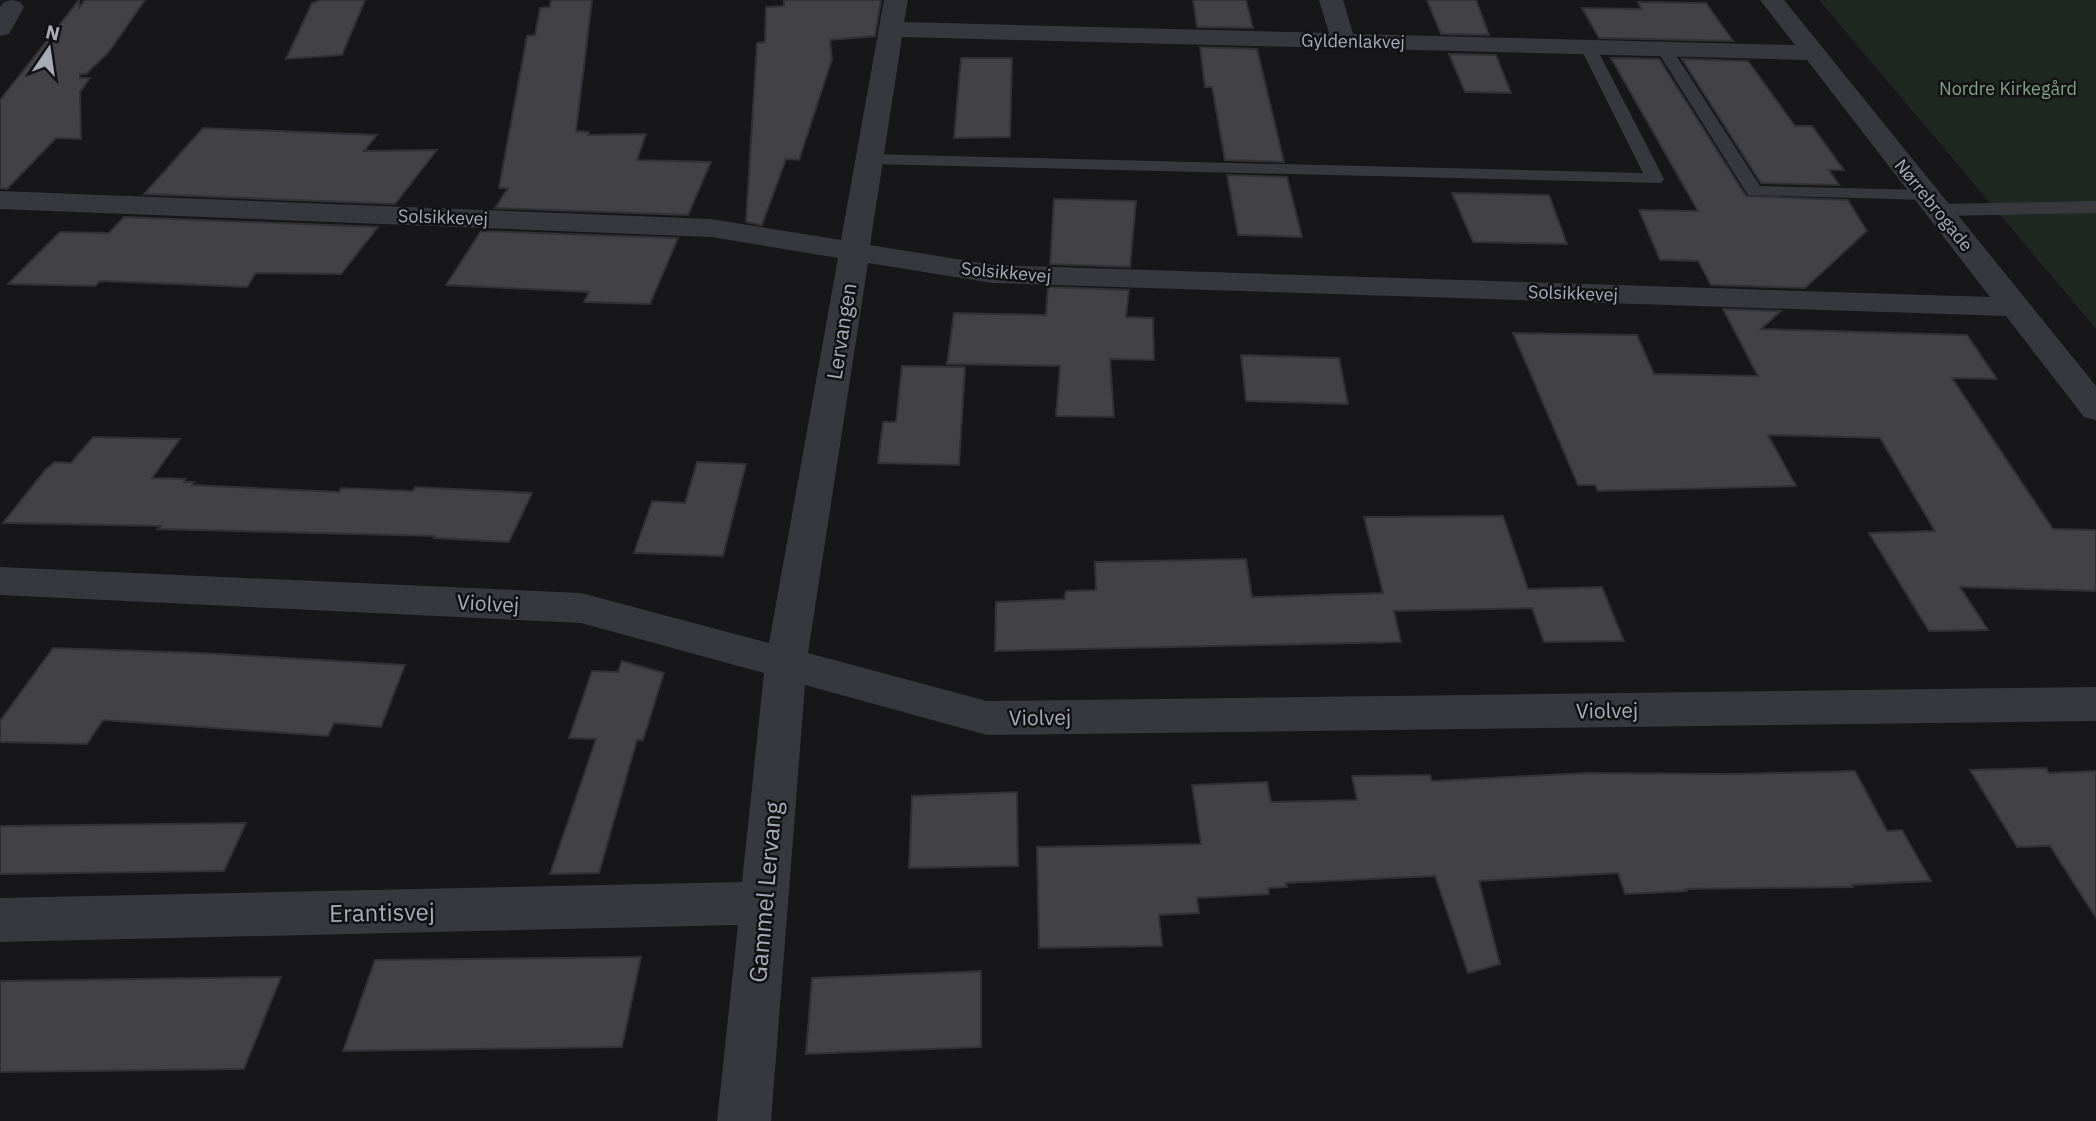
<svg xmlns="http://www.w3.org/2000/svg" width="2096" height="1121" viewBox="0 0 2096 1121" font-family="'IBM Plex Sans',sans-serif">
	<style>
		.green { fill: #1e2720 }
		.building { fill: #414146; stroke: #313035; stroke-width: 2 }
		.lines { fill: none; stroke-linecap: round; stroke-linejoin: round }
		.service { fill: #37383e; fill-rule: evenodd }
		.minor { fill: #37383e; fill-rule: evenodd }
		.tertiary { fill: #37383e; fill-rule: evenodd }
		.labels { text-anchor: middle; dominant-baseline: central; stroke-width: 5; stroke-linejoin: round; paint-order: stroke }
		.far-street-label { font-size: 18px; fill: #a8acb9; stroke: #121114 }
		.far-park-label { font-size: 18px; fill: #7fa484; stroke: #121114 }
		.street-label { font-size: 21px; fill: #a8acb9; stroke: #121114 }
		.near-street-label { font-size: 24px; fill: #a8acb9; stroke: #121114 }
	</style>
	<rect width="100%" height="100%" fill="#171619"/>
	<!-- green -->
	<path class="green" d="M1819,0h277v329z"/>
	<!-- building -->
	<path class="building" d="M79,0v8l6,-8h60l-37,53 -22,21h-6v4h10l-10,14 1,47 -25,-1 -49,51 -7,-1v-88z
		M321,0h44l-23,55 -56,4 26,-56z
		M551,0h41l-16,131 13,1 -1,3 58,-1 -9,26 74,2 -23,53 -193,-7 13,-20h-9l28,-152 8,-1 5,-27 10,-1z
		M784,0h97l-6,36 -45,4 2,19 -33,101 -13,-1 -24,66 -16,-3 11,-179 8,-1 1,-35 18,-1z
		M1193,0h53l7,28 -56,-1z
		M1427,0h49l13,35 -48,-1z
		M1638,2l68,1 27,38 -134,-3 -17,-30 60,1z
		M1200,47l57,2 27,113 -59,-2 -13,-73h-7z
		M1449,54l47,1 15,38 -46,-1z
		M961,58h51l-2,79 -56,1z
		M1611,58l48,1 87,137 102,4 19,31 -62,57 -94,-3 -13,-24 -38,-1 -21,-50 59,1z
		M1682,59l66,2 47,65h17l32,44h-15l10,15 -78,-2z
		M203,128l174,7 -13,16 73,-1 -42,54 -251,-10z
		M1227,175l60,2 15,60 -64,-2z
		M1452,193l97,2 18,49 -94,-2z
		M1054,199l82,2 -6,66 -80,-3z
		M124,217l254,10 -37,47 -85,-1 -9,14 -147,-6 -5,5 -87,-2 52,-52 49,1z
		M481,231l197,7 -28,66 -66,-2 5,-10 -143,-7z
		M1048,287l81,3 -3,27 27,1 1,42 -44,-1 4,58 -58,-1 4,-50 -113,-2 7,-51 92,2z
		M1723,309l58,2 -20,18 206,6 30,44 -45,-1 101,151 43,1v61l-136,-4 28,43 -59,1 -60,-98 66,-2 -55,-93 -112,-3 28,51 -198,5 -3,-6h-17l-65,-152 124,2 17,39 104,2z
		M1241,355l98,3 9,46 -102,-3z
		M902,366l63,1 -6,98 -81,-2 5,-41h13z
		M93,437l87,2 -28,39 34,1 -2,3h10l-2,3 147,7 2,-4 72,3 2,-4 117,6 -23,49 -75,-4 1,-2 -277,-7 3,-3 -158,-3 43,-54 9,-7 16,1z
		M697,462l49,2 -23,92 -89,-3 18,-52 33,2z
		M1503,516l25,73 74,-2 22,54 -80,1 -12,-34 -138,3 7,31 -406,9 1,-49 68,-3 2,-8 30,-1 -1,-28 151,-3 6,38 131,-4 -19,-76z
		M53,648l149,5 203,12 -24,62 -47,-4 -6,13 -225,-16 -16,24 -87,-2v-21z
		M622,661l42,12 -21,67h-6l-38,133 -49,1 46,-135 -27,-1 23,-67 26,1z
		M2046,768l3,5 47,-2v147l-46,-72 -33,1 -47,-77z
		M1855,771l32,60 15,-1 29,51 -79,4 1,2 -167,2 1,2 -62,3 -7,-21 -139,8 21,83 -32,9 -33,-97 -149,7 1,4 -19,1 1,6 -72,4 2,15 -40,2 3,31 -123,2 -2,-101 164,-3 -9,-59 75,-3 4,20 86,-2 -5,-24 78,-1 2,6 154,-8 148,1z
		M1017,792l1,74 -109,2 3,-72z
		M246,823l-22,48 -224,3v-48z
		M641,957l-19,90 -279,4 32,-91z
		M981,971v76l-175,7 6,-76z
		M281,977l-37,92 -244,3v-91z"/>
	<g class="lines">
		<!-- service -->
		<path class="service" d="M1588,42l8,5 68,132 -3,4 -791,-19 -9,-5 9,-5 773,19 -63,-126z
			M1664,44l8,5 88,137 166,4 9,5 -9,5 -178,-5 -92,-146z
			M2096,201v12l-158,3 -9,-6 9,-6z"/>
		<!-- minor -->
		<path class="minor" d="M884,0h24l-4,22 425,11 -10,-33h24l10,34 442,11 -35,-45h24l312,386v34l-12,-3 -78,-101 -1013,-33 -125,-20 -60,390 179,48 1109,-14v34l-1109,14 -182,-50 -34,436h-54l21,-196 -738,17v-44l742,-16 22,-209 -183,-50 -581,-28v-28l581,26 188,50 69,-385 -127,-21 -711,-28v-18l711,28 130,21zM902,37l905,23 183,237 -997,-32 -123,-20z"/>
		<!-- tertiary -->
		<path class="tertiary" d="M12,0l8,2 4,5 -15,27 -9,2v-29l4,-5z"/>
	</g>
	<g class="labels">
		<!-- far-street labels -->
		<g class="far-street-label">
			<text transform="translate(1353 41) rotate(1)">Gyldenlakvej</text>
			<text transform="translate(1934 205) rotate(51)">Nørrebrogade</text>
			<text transform="translate(443 217) rotate(2)">Solsikkevej</text>
			<text transform="translate(1006 272) rotate(5)">Solsikkevej</text>
			<text transform="translate(1573 293) rotate(2)">Solsikkevej</text>
		</g>
		<!-- far-park labels -->
		<g class="far-park-label">
			<text x="2008" y="88">Nordre Kirkegård</text>
		</g>
		<!-- street labels -->
		<g class="street-label">
			<text transform="translate(841 331) rotate(-81)">Lervangen</text>
			<text transform="translate(488 603) rotate(3)">Violvej</text>
			<text transform="translate(1607 710) rotate(-1)">Violvej</text>
			<text transform="translate(1040 717) rotate(-1)">Violvej</text>
		</g>
		<!-- near-street labels -->
		<g class="near-street-label">
			<text transform="translate(765 892) rotate(-85)">Gammel Lervang</text>
			<text transform="translate(382 912) rotate(-1)">Erantisvej</text>
		</g>
	</g>
	<!-- north arrow -->
	<g transform="translate(49 49) rotate(13)" stroke="#121114" stroke-width="5" paint-order="stroke">
	<path d="M0-5L12 26L0 18L-12 26Z" fill="#a8acb9"/>
	<text y="-10" font-size="19" font-weight="bold" text-anchor="middle" fill="#a8acb9">N</text>
	</g>
</svg>
